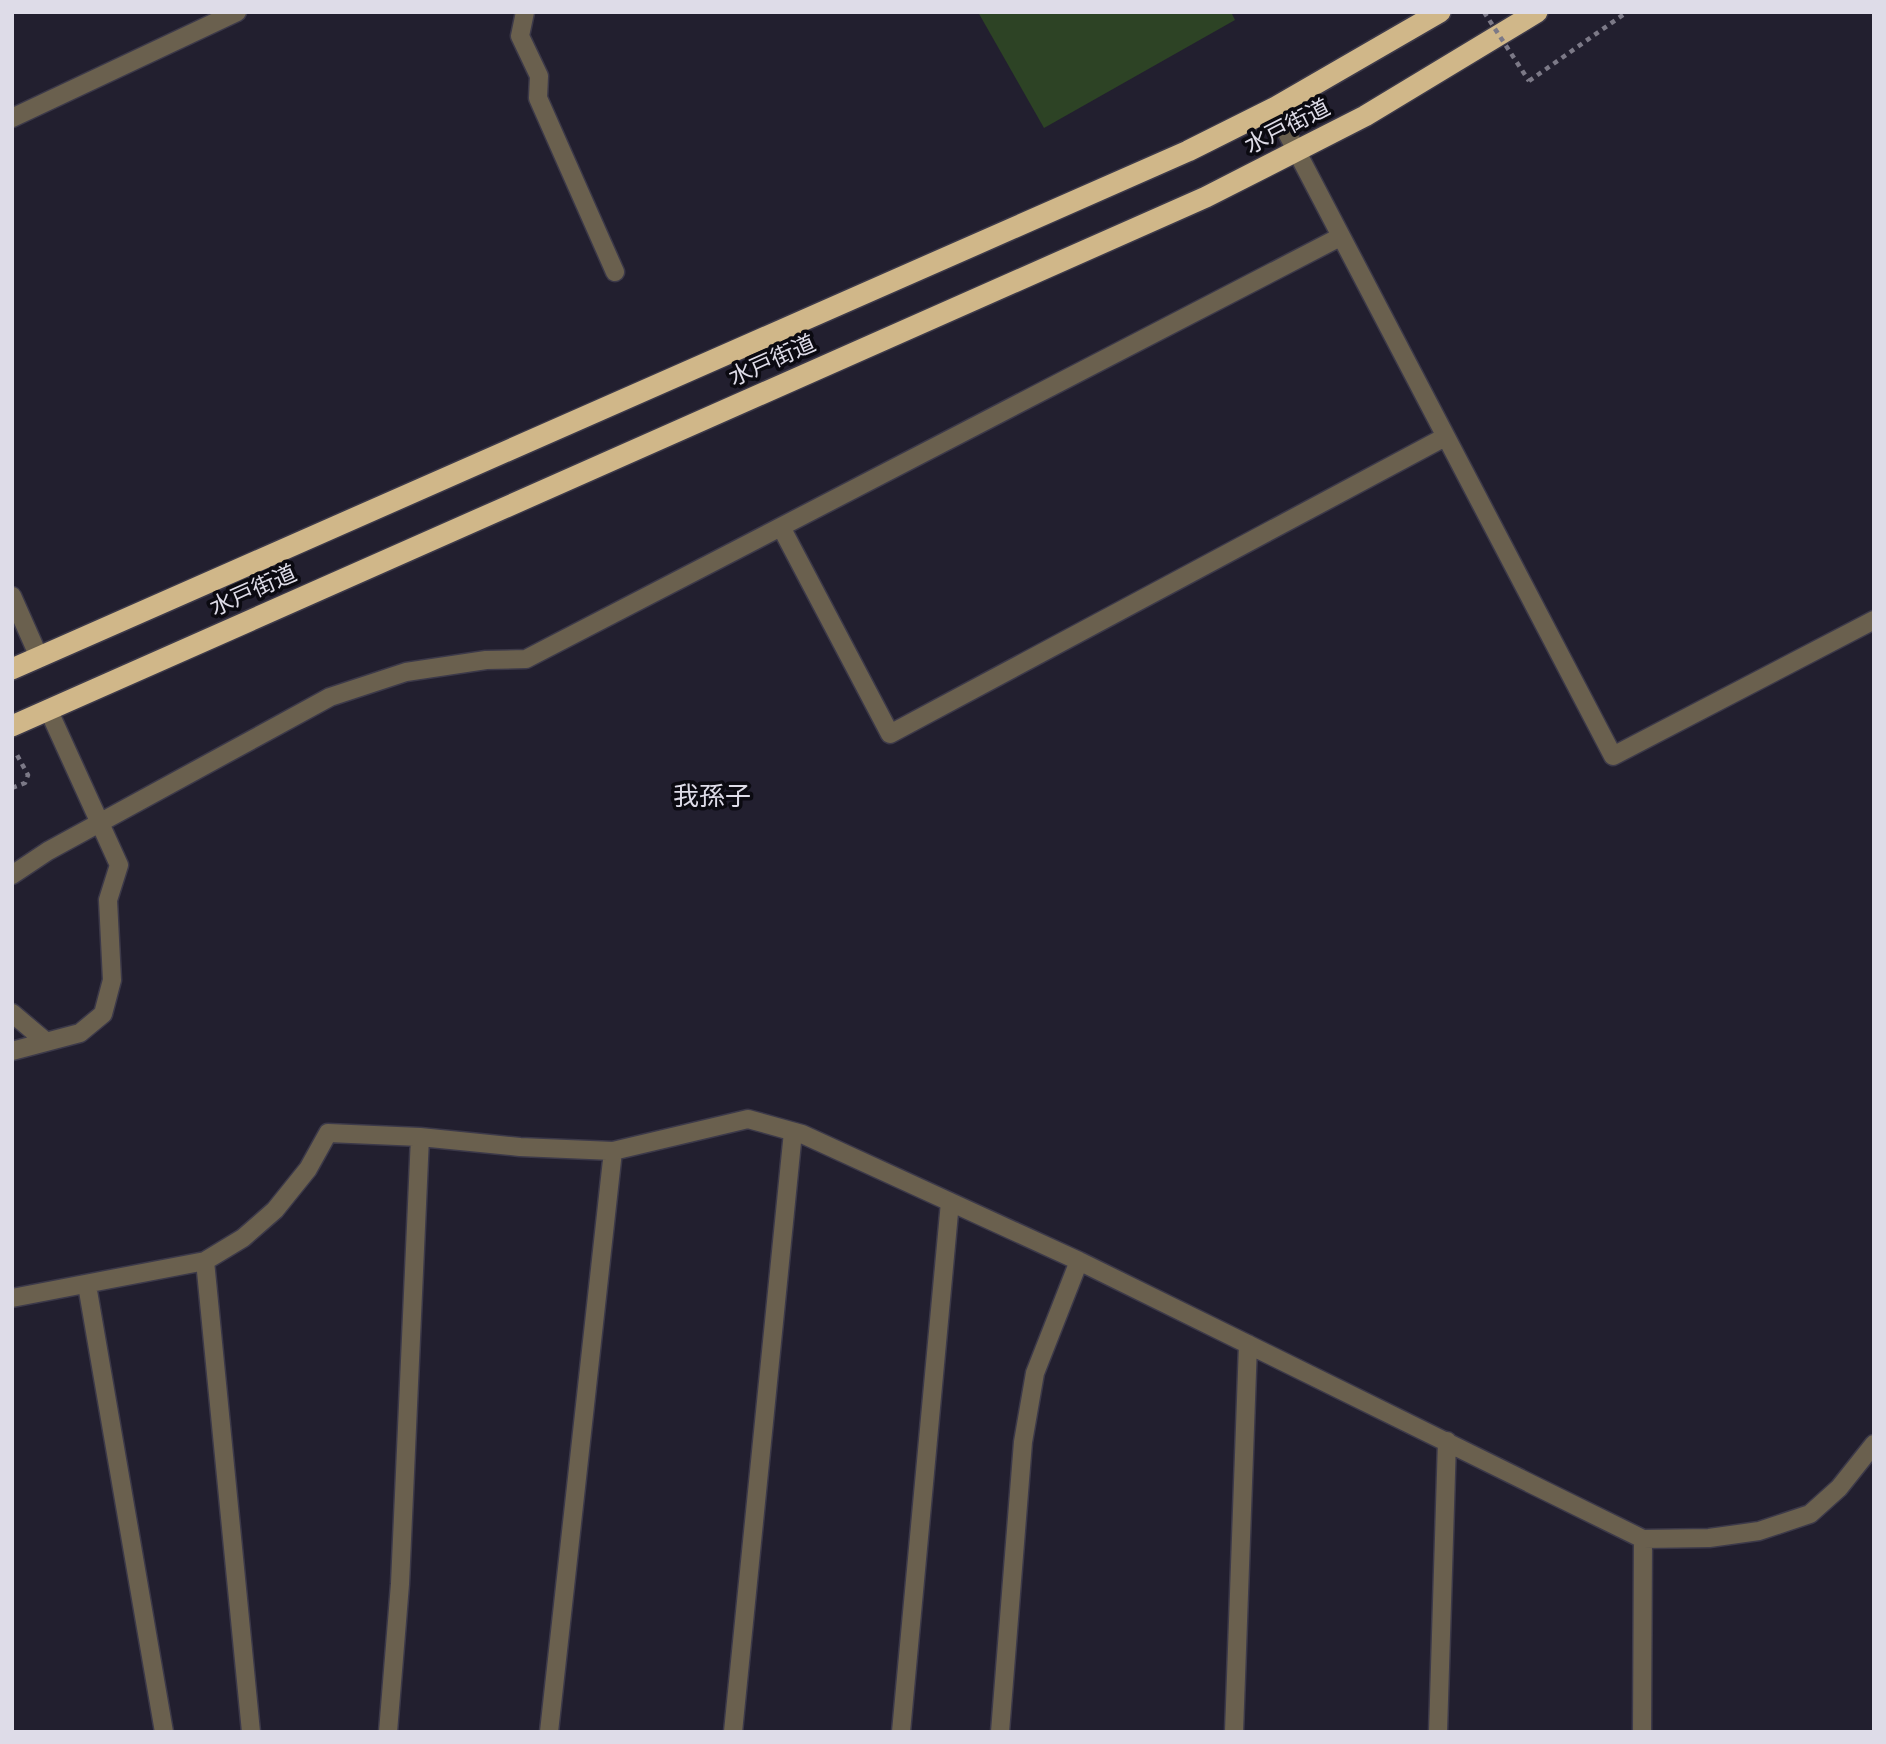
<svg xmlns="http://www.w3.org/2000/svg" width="1886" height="1744" viewBox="0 0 1886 1744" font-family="'DejaVu Sans','Noto Sans JP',sans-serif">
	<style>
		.green { fill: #2d4325 }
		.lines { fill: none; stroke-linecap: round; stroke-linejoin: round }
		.minor-casing { stroke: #3c3949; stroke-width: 21 }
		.highway-casing { stroke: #3c3949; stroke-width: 24 }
		.path { stroke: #7c7987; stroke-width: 4.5; stroke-dasharray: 5 5; stroke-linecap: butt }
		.minor { stroke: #6a604e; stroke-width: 18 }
		.highway { stroke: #d0b789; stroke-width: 21 }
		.path-bridge { stroke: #7c7987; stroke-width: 4.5; stroke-dasharray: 5 5; stroke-linecap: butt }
		.labels { text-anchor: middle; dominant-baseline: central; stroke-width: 7; stroke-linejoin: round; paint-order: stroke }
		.street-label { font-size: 23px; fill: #dedce8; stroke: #0b0a11 }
		.quarter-label { font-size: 26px; fill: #dedce8; stroke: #0b0a11 }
	</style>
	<rect width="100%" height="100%" fill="#221f2f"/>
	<!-- green -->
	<path class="green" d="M978,12h253l4,8 -191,108z"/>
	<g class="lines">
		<defs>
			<path id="minor" d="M525,12l-5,24 19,40 -1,22 77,174
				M1274,108l339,648 261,-136
				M12,118l225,-106
				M781,527l109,207 555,-297
				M12,596l27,61
				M12,875l36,-24 282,-154 76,-25 80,-12 40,-1 814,-422
				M12,1013l32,27
				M12,1051l68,-18 23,-19 9,-34 -4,-80 11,-35 -71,-156
				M205,1261l46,471
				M87,1285l77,447
				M12,1298l193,-37 38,-23 32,-28 33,-41 20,-36 92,4 100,10 93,4 135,-32 54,15 277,127 564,278 66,-1 50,-7 51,-17 29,-26 35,-44
				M388,1732l12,-148 20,-447
				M549,1732l64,-581
				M733,1732l60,-600
				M901,1732l49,-530
				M1000,1732l23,-290 12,-69 44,-112
				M1234,1732l14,-388
				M1438,1732l9,-291
				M1642,1732l1,-193"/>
			<path id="highway" d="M12,669l1176,-518 86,-43 166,-96
				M12,726l1194,-529 159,-81 172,-104"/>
		</defs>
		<!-- minor casing -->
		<use href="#minor" class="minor-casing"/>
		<!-- highway casing -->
		<use href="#highway" class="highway-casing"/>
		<!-- path -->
		<path class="path" d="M1529,81l98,-69
			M12,788l13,-5 3,-8 -11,-20"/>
		<!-- minor -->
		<use href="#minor" class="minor"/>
		<!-- highway -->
		<use href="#highway" class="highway"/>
		<!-- path-bridge -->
		<path class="path-bridge" d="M1484,12l45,69"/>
	</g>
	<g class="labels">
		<!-- street labels -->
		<g class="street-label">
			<text transform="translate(1287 126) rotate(-27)">水戸街道</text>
			<text transform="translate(772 360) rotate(-24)">水戸街道</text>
			<text transform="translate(253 590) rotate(-24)">水戸街道</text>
		</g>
		<!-- quarter labels -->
		<g class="quarter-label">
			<text x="712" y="796">我孫子</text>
		</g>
	</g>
	<!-- border -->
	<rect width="1886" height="1744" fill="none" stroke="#dedce8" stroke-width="28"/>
</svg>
